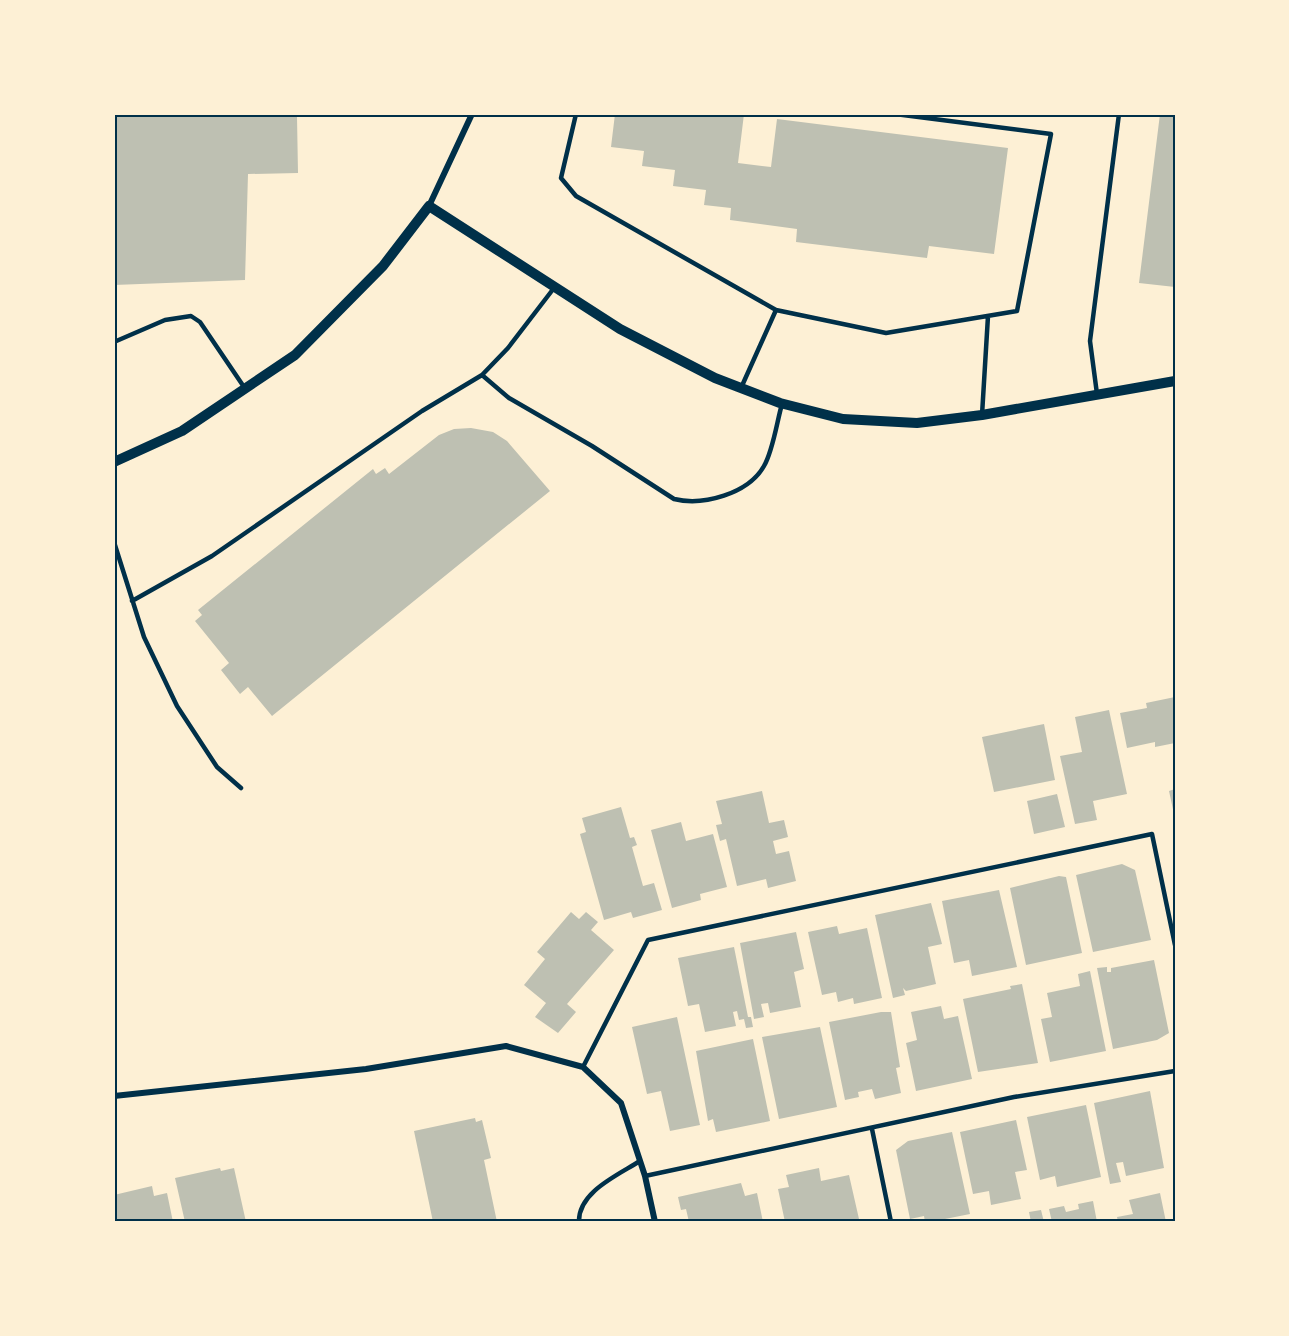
<svg xmlns="http://www.w3.org/2000/svg" width="1289" height="1336" viewBox="0 0 1289 1336" font-family="'Fira Sans',sans-serif">
	<style>
		.building { fill: #bec0b2 }
		.lines { fill: none; stroke-linecap: round; stroke-linejoin: round }
		.service { stroke: #003049; stroke-width: 4.5 }
		.minor { stroke: #003049; stroke-width: 6 }
		.tertiary { stroke: #003049; stroke-width: 10 }
		.neatline { fill: none; stroke: #003049; stroke-width: 2 }
	</style>
	<rect width="100%" height="100%" fill="#fdf0d5"/>
	<!-- building -->
	<path class="building" d="M114,114h214v2l-31,1 1,56 -50,1 -3,106 -131,5z
		M615,114h129l-6,49 33,4 6,-48 231,29 -14,106 -65,-8 -2,12 -131,-16 1,-13 -67,-9 1,-12 -27,-3 2,-15 -33,-4 2,-16 -33,-4 2,-15 -33,-4z
		M1160,114h15v173l-36,-4z
		M471,428l22,4 14,9 43,50 -278,225 -24,-29 -8,7 -19,-24 8,-7 -34,-42 7,-6 -4,-5 175,-141 3,5 9,-6 4,6 50,-39 15,-6z
		M1175,697v46l-20,4v-5l-28,6 -7,-35 27,-5 -1,-5z
		M1109,710l18,84 -34,7 4,19 -22,4 -15,-68 22,-4 -7,-35z
		M1044,724l11,56 -61,12 -12,-55z
		M1175,789v24l-1,1 -5,-23z
		M762,791l7,32 15,-3 4,17 -15,4 3,13 13,-3 7,30 -28,7 -2,-9 -29,7 -11,-47 -6,2 -4,-16 6,-1 -6,-23z
		M1057,794l8,33 -31,7 -7,-33z
		M621,807l9,31 4,-1 3,8 -5,2 11,39 11,-3 8,27 -29,8 -2,-6 -27,8 -24,-86 6,-2 -4,-14z
		M681,822l5,19 27,-7 14,53 -27,7 1,6 -29,8 -21,-78z
		M1122,864l13,6 16,70 -58,12 -17,-77z
		M1059,876l7,1 16,76 -56,12 -16,-77z
		M999,890l18,77 -45,9 -3,-16 -15,3 -12,-62z
		M931,903l11,41 -14,3 8,37 -30,7 -3,-3 2,7 -12,3 -18,-83z
		M571,912l8,7 7,-7 12,10 -7,8 23,20 -47,54 9,8 -18,21 -23,-16 11,-14 -22,-18 21,-26 -8,-7z
		M837,926l2,8 28,-6 15,70 -28,6 -1,-6 -15,4 -2,-10 -14,3 -14,-63z
		M796,932l8,37 -10,3 7,35 -31,6 -2,-10 -7,1 3,13 -10,2 -14,-76z
		M734,947l14,70h3l2,10 -7,1 -2,-9 -5,1 -2,-9 -4,1 3,14 -31,6 -6,-28 -11,2 -10,-48z
		M1154,960l15,73 -12,7 -44,9 -16,-81 10,-1v5h4v-4z
		M1090,971l16,80 -56,11 -9,-43 11,-2 -5,-24 33,-7 -2,-12z
		M1022,984l16,79 -60,9 -15,-73 48,-10 -1,-3z
		M941,1006l3,13 14,-3 14,63 -56,12 -10,-48 11,-3 -6,-28z
		M881,1012h10l9,55 -4,1 5,25 -26,6 -3,-10 -14,3 1,5 -14,3 -16,-78z
		M677,1017l23,108 -30,6 -9,-40 -14,3 -15,-67z
		M820,1027l17,80 -58,12 -17,-82z
		M753,1039l17,82 -54,11 -3,-13 -5,2 -12,-70z
		M1150,1091l14,77 -38,8 -3,-14 -7,1 5,19 -11,2 -16,-81z
		M1086,1105l15,72 -44,10 -2,-11 -15,4 -13,-63z
		M475,1118l1,4 6,-2 9,38 -7,2 13,62h-64l-19,-91z
		M1016,1120l11,50 -12,2 6,27 -30,6 -2,-14 -16,3 -13,-62z
		M952,1132l18,82 -40,8h-5l-1,-6 -14,3 -14,-69 12,-9z
		M220,1168l1,3 13,-3 12,54h-61l-10,-44z
		M819,1168l2,13 28,-6 10,44 -13,3h-61l-7,-33 11,-2 -3,-12z
		M741,1183l4,13 12,-3 6,29h-74l-3,-13 -5,1 -3,-13z
		M152,1186l2,10 13,-3 6,29h-59v-27z
		M1160,1193l6,29h-48l-1,-5 16,-3 -4,-14z
		M1093,1201l4,21h-45l-3,-13 15,-3 2,6 13,-3 -1,-5z
		M1041,1210l3,12h-13l-2,-10z"/>
	<g class="lines">
		<!-- service -->
		<path class="service" d="M576,114l-15,64 15,18 200,114 -35,78
			M776,310l110,23 131,-22 34,-177 -156,-20
			M114,342l51,-22 26,-4 9,6 44,65
			M482,375l27,23 83,48 82,53c29,7 74,-5 90,-33 9,-15 13,-45 18,-62
			M1097,394l-7,-53 29,-227
			M982,415l6,-99
			M114,542l30,95 33,69 40,61 24,21
			M132,601l80,-45 210,-145 60,-36 26,-27 46,-60
			M583,1067l65,-127 504,-106 23,111
			M872,1129l19,93
			M645,1176l369,-79 161,-26
			M579,1222c-1,-30 39,-47 61,-61"/>
		<!-- minor -->
		<path class="minor" d="M429,206l43,-92
			M114,1096l252,-27 140,-23 77,21 38,36 24,73 10,46"/>
		<!-- tertiary -->
		<path class="tertiary" d="M114,462l68,-31 113,-76 88,-89 46,-60 191,123 95,49 65,25 63,16 74,4 65,-8 193,-34"/>
	</g>
	<!-- border -->
	<rect width="1289" height="1336" fill="none" stroke="#fdf0d5" stroke-width="231"/>
	<rect x="116" y="116" width="1058" height="1104" class="neatline"/>
</svg>
